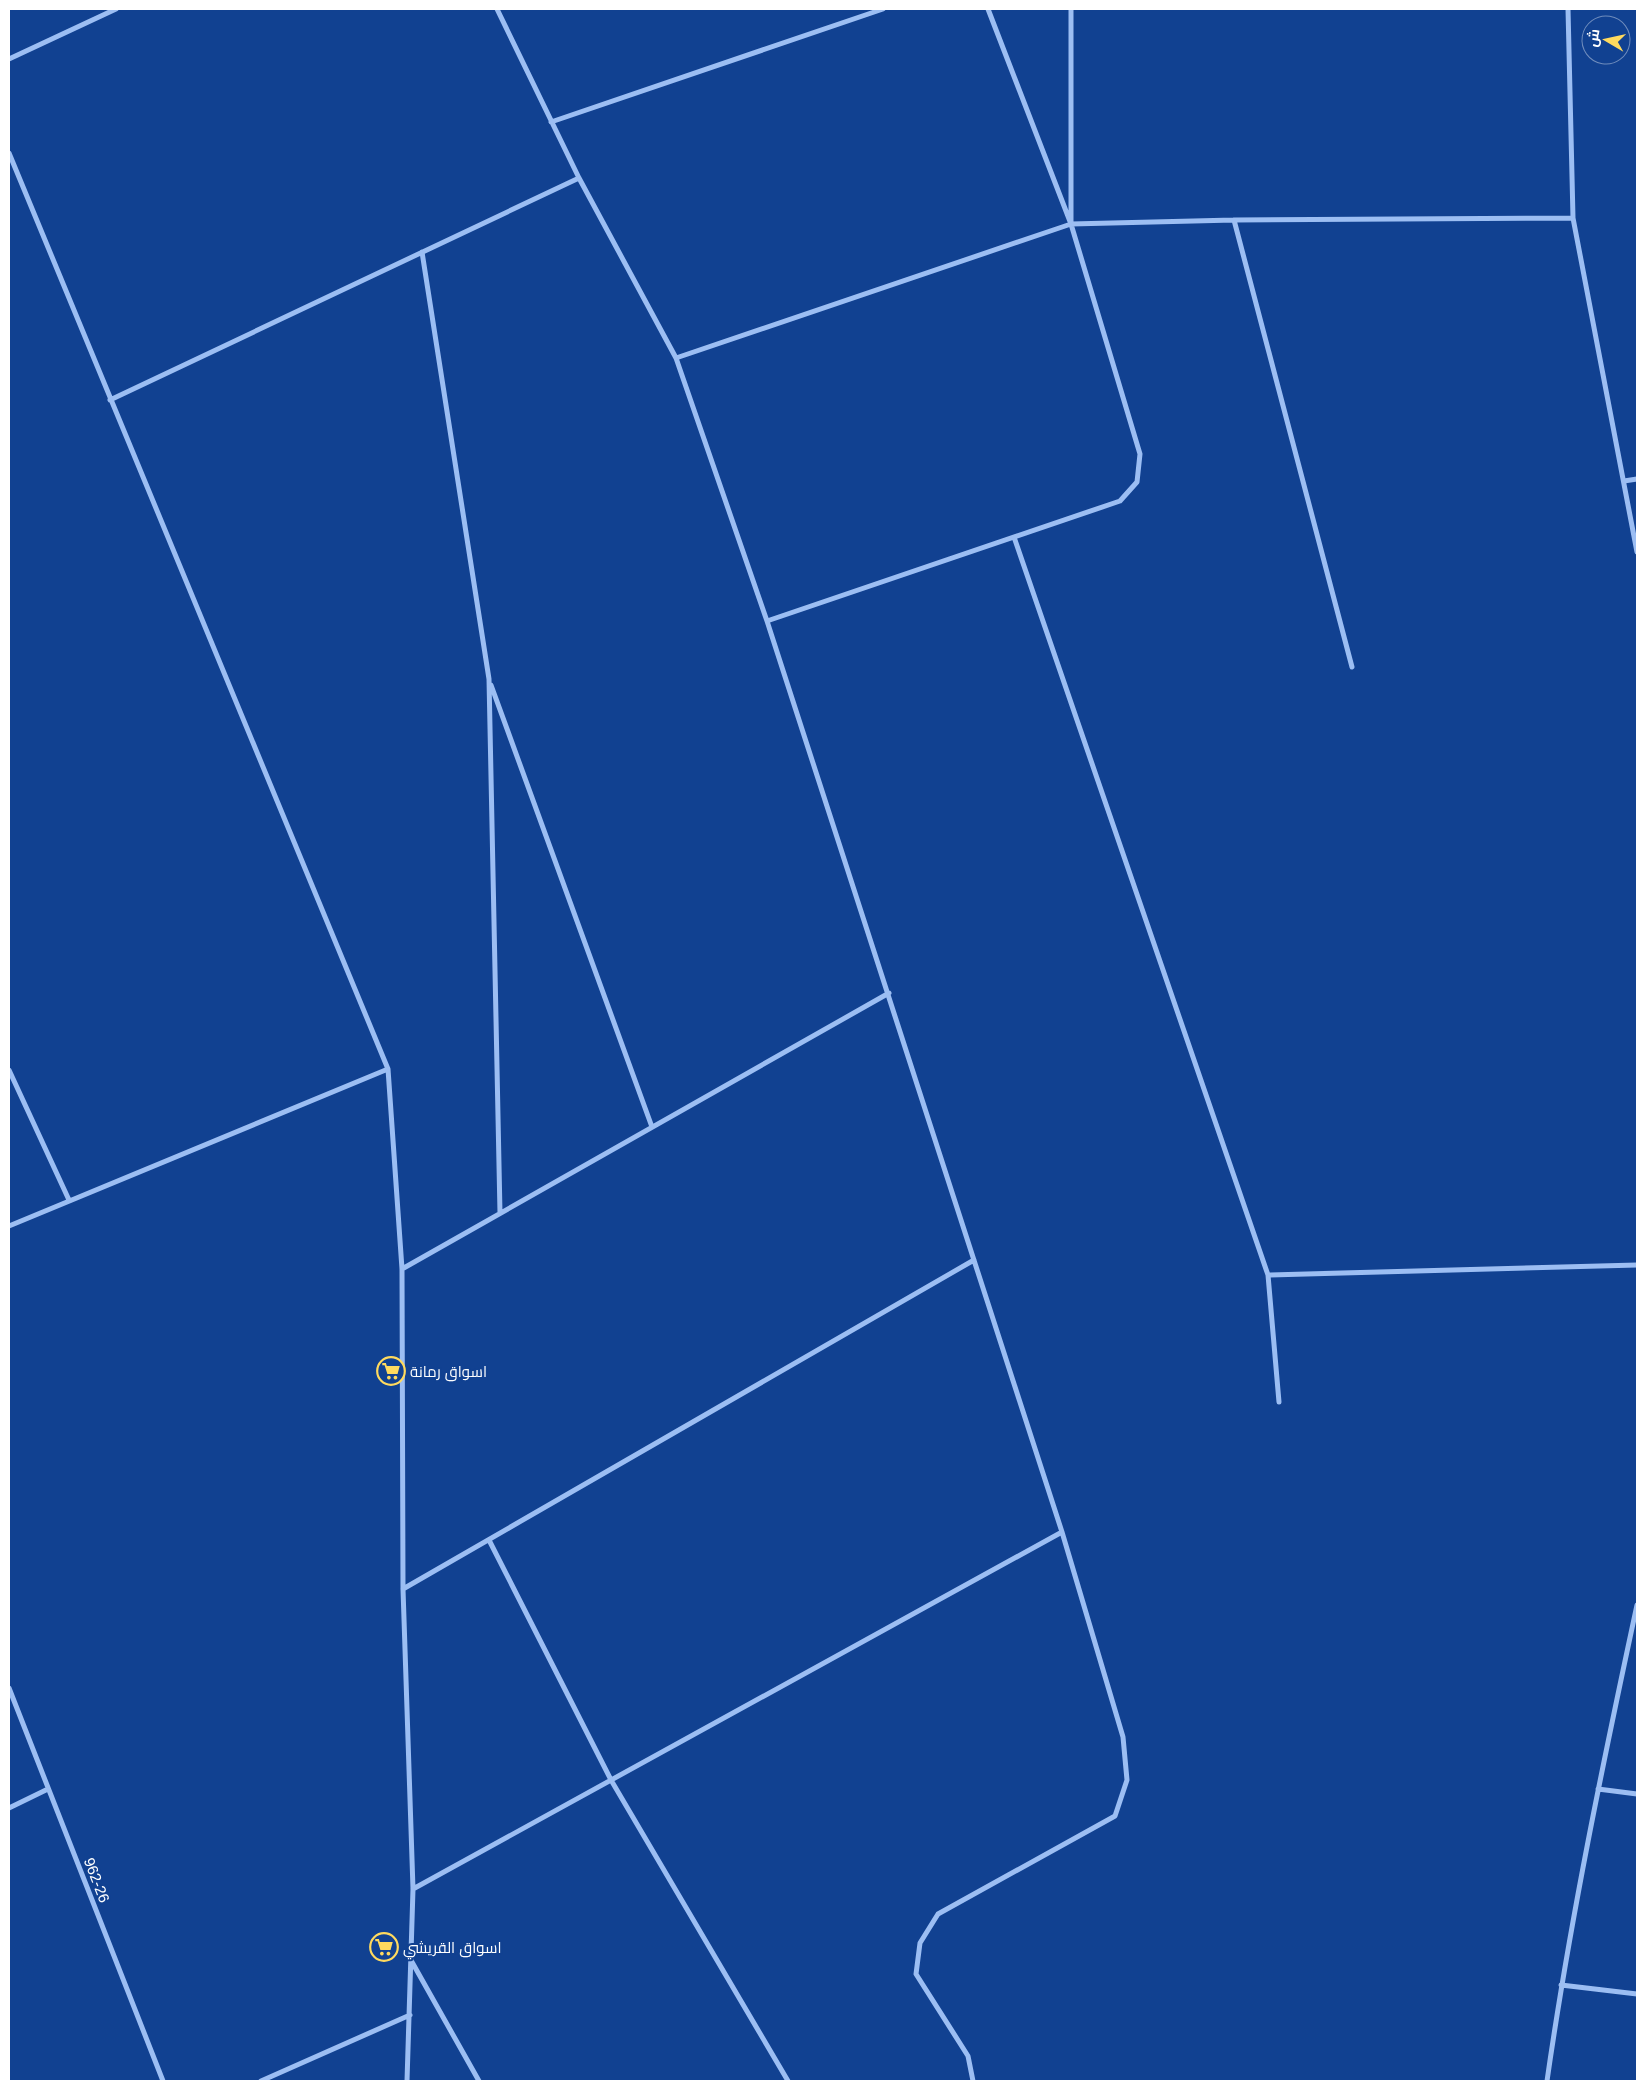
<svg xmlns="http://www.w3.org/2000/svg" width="1646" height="2090" viewBox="0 0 1646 2090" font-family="Helvetica,Cairo,sans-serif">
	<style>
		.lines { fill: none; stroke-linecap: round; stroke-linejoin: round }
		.minor { stroke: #9cbef3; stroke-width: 5 }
		.labels { text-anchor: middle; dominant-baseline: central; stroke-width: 4; stroke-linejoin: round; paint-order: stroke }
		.poi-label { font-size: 15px; fill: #fff; stroke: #114191; text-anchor: start }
		.street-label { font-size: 15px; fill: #fff; stroke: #114191 }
	</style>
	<rect width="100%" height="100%" fill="#114191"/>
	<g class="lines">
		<!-- minor -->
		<path class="minor" d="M497,9l82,169 97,180 91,263 295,911 61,205 4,43 -12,36 -177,98 -18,29 -4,31 52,82 5,25
			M1568,9l5,209 64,334
			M9,59l107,-50
			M551,122l332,-113
			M9,153l379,916 14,200 1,320 10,300 -6,192
			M1234,220l118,447
			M1071,221v-212
			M422,252l67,427 11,534
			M676,358l395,-134 163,-4 339,-2
			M110,400l469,-222
			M1624,481l13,-2
			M1014,537l254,738 11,127
			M767,621l353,-120 17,-19 3,-28 -69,-230 -83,-215
			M491,685l161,442
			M9,1070l60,130
			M9,1226l379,-157
			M402,1269l487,-276
			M1268,1275l369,-10
			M489,1540l122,240 177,301
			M403,1589l571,-329
			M9,1688l154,393
			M1598,1789l39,5
			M9,1808l39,-19
			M413,1889l649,-357
			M412,1962l67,119
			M1561,1985l76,9
			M261,2081l149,-66
			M1547,2081c23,-160 56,-318 90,-476"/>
	</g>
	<!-- icons -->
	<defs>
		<symbol id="supermarket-ring" viewBox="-11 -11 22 22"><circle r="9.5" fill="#114191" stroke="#ffda5e" stroke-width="1.5"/><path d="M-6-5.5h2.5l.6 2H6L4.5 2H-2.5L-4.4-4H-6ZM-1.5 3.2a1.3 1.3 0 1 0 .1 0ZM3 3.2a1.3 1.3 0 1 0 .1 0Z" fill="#ffda5e"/></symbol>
	</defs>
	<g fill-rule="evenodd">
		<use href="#supermarket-ring" x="375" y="1355" width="32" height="32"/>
		<use href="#supermarket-ring" x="368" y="1931" width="32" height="32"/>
	</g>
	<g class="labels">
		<!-- poi labels -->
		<g class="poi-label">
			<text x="410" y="1371">اسواق رمانة</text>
			<text x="403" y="1947">اسواق القريشي</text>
		</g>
		<!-- street labels -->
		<g class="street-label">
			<text transform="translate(97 1880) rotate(69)">962-26</text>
		</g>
	</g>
	<!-- border -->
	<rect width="1646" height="2090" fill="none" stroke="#ffffff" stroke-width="20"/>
	<!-- north arrow -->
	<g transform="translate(1606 40) rotate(279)"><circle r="24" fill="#114191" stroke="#708dbd"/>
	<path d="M0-4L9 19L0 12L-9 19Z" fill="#ffda5e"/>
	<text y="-8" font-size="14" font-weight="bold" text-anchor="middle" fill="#ffffff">ش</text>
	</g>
</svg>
